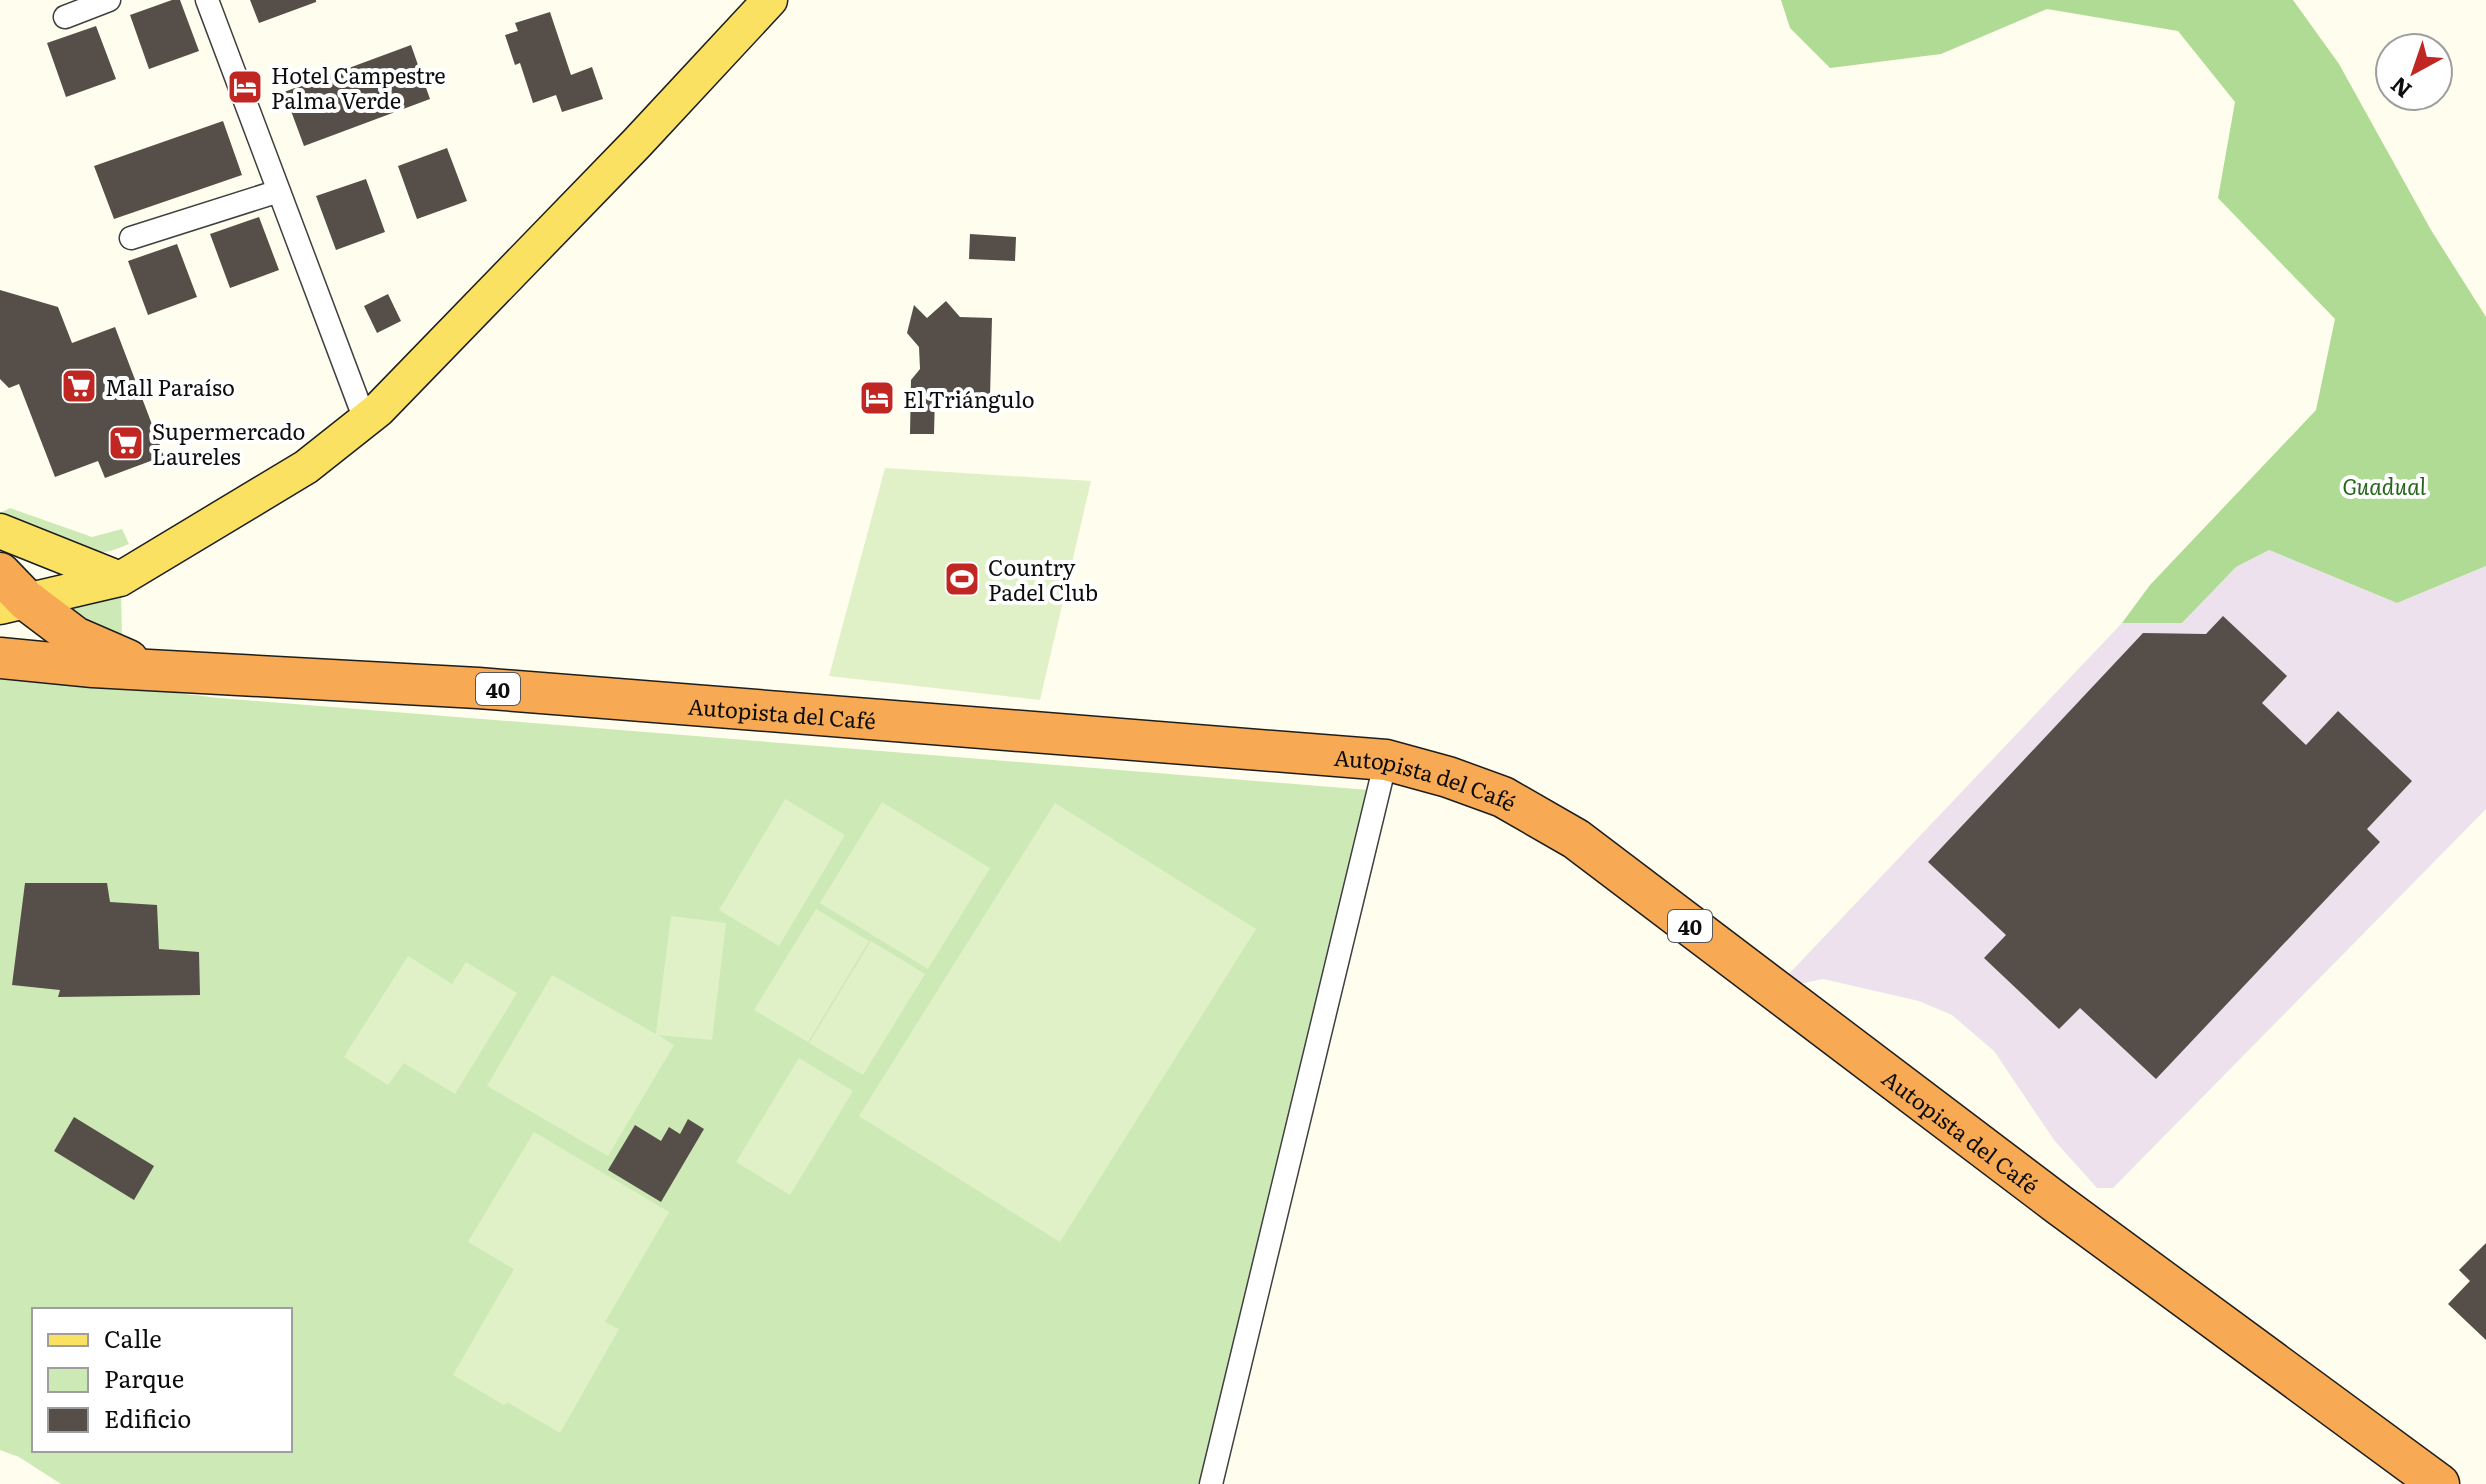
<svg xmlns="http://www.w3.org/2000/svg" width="2486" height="1484" viewBox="0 0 2486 1484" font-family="Literata,serif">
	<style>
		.industrial { fill: #ece1ec }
		.green { fill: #cdeab6; fill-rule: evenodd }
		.forest { fill: #b0db95 }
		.pitch { fill: #e0f1c8 }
		.building { fill: #564f49 }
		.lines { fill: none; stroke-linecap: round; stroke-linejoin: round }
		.street-casing { stroke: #404040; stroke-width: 25 }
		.primary-casing { stroke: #1e1e1e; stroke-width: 37 }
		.highway-casing { stroke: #1e1e1e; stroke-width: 43 }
		.street { stroke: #fff; stroke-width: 22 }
		.primary { stroke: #fbe161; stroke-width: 34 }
		.highway { stroke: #f7aa53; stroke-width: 40 }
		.labels { text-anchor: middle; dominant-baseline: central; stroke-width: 8; stroke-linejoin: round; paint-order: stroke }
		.shield { fill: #fff; stroke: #565656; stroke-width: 2 }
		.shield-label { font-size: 20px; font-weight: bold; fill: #0d0d0d }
		.poi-label { font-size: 22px; fill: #0d0d0d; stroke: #fff; text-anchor: start }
		.park-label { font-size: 22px; font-style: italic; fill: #26661c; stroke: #fff }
		.street-label { font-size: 22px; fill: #0d0d0d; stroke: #fff }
	</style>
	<rect width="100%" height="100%" fill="#fffded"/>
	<!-- industrial -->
	<path class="industrial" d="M2269,550l128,53 89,-37v243l-373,379h-16l-43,-48 -60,-89 -42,-36 -33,-14 -96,-22 -29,6 -9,-7 337,-355h60l54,-56z"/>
	<!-- green -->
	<path class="green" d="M10,508l82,29 30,-8 7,15c-8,3 -16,7 -24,8 -36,6 -76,-22 -105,-39z
		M121,592l1,44 -66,-24z
		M0,672l219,26 1150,92 -163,694h-1145l-42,-27 -19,-7zM34,1310h256v140h-256z"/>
	<!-- forest -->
	<path class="forest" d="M1781,0h512l46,64 92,166 55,87v249l-89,37 -128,-53 -33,17 -54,56h-60l28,-38 166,-175 19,-91 -117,-121 17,-96 -57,-71 -131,-22 -106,45 -111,14 -40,-40z"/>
	<!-- pitch -->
	<path class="pitch" d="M885,468l206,13 -51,219 -211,-24z
		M785,799l60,36 -66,111 -60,-36z
		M882,802l108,66 -62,101 -108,-66z
		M1055,803l201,126 -196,313 -201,-126z
		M816,909l53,32 -61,101 -54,-32z
		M671,916l55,7 -14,117 -54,-5 16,10 -66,111 -121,-70 65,-111 104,59z
		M871,941l54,33 -62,101 -54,-32z
		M408,956l44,28 14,-22 51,31 -62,101 -51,-31 -16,22 -44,-28z
		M799,1058l54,33 -63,104 -54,-33z
		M534,1132l135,80 -64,110 14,7 -59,104 -53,-31 -3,3 -51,-30 61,-106 -46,-27z"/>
	<!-- building -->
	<path class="building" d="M172,0h8l19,51 -50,18 -19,-54z
		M250,0h66v2l-57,21z
		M550,12l21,63 21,-8 11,32 -41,13 -6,-17 -23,8 -13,-40 -5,2 -10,-30 13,-4 -3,-8z
		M96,26l20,53 -50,18 -19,-54z
		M411,45l19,54 -126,47 -20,-54z
		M223,121l19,54 -128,44 -20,-53z
		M447,148l20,53 -50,18 -19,-53z
		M366,179l19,53 -49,18 -20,-54z
		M259,217l20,53 -49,18 -20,-54z
		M970,234l46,3 -1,24 -46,-2z
		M177,244l20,53 -49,18 -20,-54z
		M0,290l58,17 14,36 43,-16 49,129 -59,22 -7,-17 -43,16 -36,-93 -10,4 -9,-9z
		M388,294l13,27 -24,12 -13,-27z
		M946,301l14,16 32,1 -2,79 -55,-2 -1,39h-24l1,-54 9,-11 -1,-22 -12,-14 7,-28 13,13z
		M2223,616l64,60 -25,27 44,42 32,-34 74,70 -45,48 13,13 -224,237 -76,-71 -21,21 -75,-71 22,-23 -78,-73 215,-229 63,1z
		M25,883h82l3,19 47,3 2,44 40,3 1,43 -142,2 2,-7 -48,-5z
		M74,1117l80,49 -20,34 -80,-49z
		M688,1119l16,10 -43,73 -53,-32 27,-45 26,16 8,-14 11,7z
		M2486,1243v97l-38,-36 22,-23 -11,-11z"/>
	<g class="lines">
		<defs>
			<path id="street" d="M207,0l158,420
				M65,17l44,-17
				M131,238l148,-47
				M1211,1484l175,-724"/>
			<path id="primary" d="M0,531l120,48
				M0,607l120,-28 186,-112 72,-57 259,-267 133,-143"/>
			<g id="highway">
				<path d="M0,573l26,27 49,37 53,23"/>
				<path id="s1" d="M0,658l93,9 385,21 908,72 62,17 55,20 73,42 482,365 381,280"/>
			</g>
		</defs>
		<!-- street casing -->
		<use href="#street" class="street-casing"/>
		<!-- primary casing -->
		<use href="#primary" class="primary-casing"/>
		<!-- highway casing -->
		<use href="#highway" class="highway-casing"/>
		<!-- street -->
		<use href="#street" class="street"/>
		<!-- primary -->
		<use href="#primary" class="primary"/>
		<!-- highway -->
		<use href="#highway" class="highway"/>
	</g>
	<!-- icons -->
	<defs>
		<symbol id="hotel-square" viewBox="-11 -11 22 22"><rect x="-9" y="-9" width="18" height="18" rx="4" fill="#c02622" stroke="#fff"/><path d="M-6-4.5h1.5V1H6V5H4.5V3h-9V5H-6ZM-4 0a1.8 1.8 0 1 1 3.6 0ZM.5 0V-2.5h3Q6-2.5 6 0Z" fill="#fff"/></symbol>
		<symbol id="supermarket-square" viewBox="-11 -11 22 22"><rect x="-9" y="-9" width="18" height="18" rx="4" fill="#c02622" stroke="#fff"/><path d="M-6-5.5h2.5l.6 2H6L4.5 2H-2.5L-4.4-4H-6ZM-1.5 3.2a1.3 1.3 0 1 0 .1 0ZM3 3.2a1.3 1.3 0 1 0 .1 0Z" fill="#fff"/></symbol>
		<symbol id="stadium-square" viewBox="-11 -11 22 22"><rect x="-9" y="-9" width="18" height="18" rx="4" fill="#c02622" stroke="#fff"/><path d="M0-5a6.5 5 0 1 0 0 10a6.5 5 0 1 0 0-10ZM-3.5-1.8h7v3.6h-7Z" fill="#fff"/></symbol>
	</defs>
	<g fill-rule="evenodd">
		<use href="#hotel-square" x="225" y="67" width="40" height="40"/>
		<use href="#supermarket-square" x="59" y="366" width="40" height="40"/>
		<use href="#hotel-square" x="857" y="378" width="40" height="40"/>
		<use href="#supermarket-square" x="106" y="423" width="40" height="40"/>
		<use href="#stadium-square" x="942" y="559" width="40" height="40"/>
	</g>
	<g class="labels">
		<!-- shield labels -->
		<g class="shield">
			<rect x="476" y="673" width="44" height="32" rx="6"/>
			<rect x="1668" y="910" width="44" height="32" rx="6"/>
		</g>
		<g class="shield-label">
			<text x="498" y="689">40</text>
			<text x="1690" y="926">40</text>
		</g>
		<!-- poi labels -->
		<g class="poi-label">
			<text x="271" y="74">Hotel Campestre<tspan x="271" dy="25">Palma Verde</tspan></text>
			<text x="105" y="386">Mall Paraíso</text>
			<text x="903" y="398">El Triángulo</text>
			<text x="152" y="430">Supermercado<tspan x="152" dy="25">Laureles</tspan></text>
			<text x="988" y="566">Country<tspan x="988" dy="25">Padel Club</tspan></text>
		</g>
		<!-- park labels -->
		<g class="park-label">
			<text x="2384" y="485">Guadual</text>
		</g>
		<!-- street labels -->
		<g class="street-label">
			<text stroke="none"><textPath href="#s1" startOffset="784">Autopista del Café</textPath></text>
			<text stroke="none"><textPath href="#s1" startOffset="1432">Autopista del Café</textPath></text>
			<text stroke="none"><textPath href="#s1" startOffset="2080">Autopista del Café</textPath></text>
		</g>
	</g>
	<!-- legend -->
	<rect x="32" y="1308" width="260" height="144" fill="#ffffff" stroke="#9e9e9e" stroke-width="2"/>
	<rect x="48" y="1334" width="40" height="12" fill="#fbe161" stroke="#9e9e9e" stroke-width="2"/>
	<text x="104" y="1348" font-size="24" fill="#0d0d0d">Calle</text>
	<rect x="48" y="1368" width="40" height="24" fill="#cdeab6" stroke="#9e9e9e" stroke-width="2"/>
	<text x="104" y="1388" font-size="24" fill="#0d0d0d">Parque</text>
	<rect x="48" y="1408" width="40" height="24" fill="#564f49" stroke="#9e9e9e" stroke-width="2"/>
	<text x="104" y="1428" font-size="24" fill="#0d0d0d">Edificio</text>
	<!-- north arrow -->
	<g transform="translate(2414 72) rotate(220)"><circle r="38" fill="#ffffff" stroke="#9e9e9e" stroke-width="2"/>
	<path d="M0-6L14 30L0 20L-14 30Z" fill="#c02622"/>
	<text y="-12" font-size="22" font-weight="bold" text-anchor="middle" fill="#0d0d0d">N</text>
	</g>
</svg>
